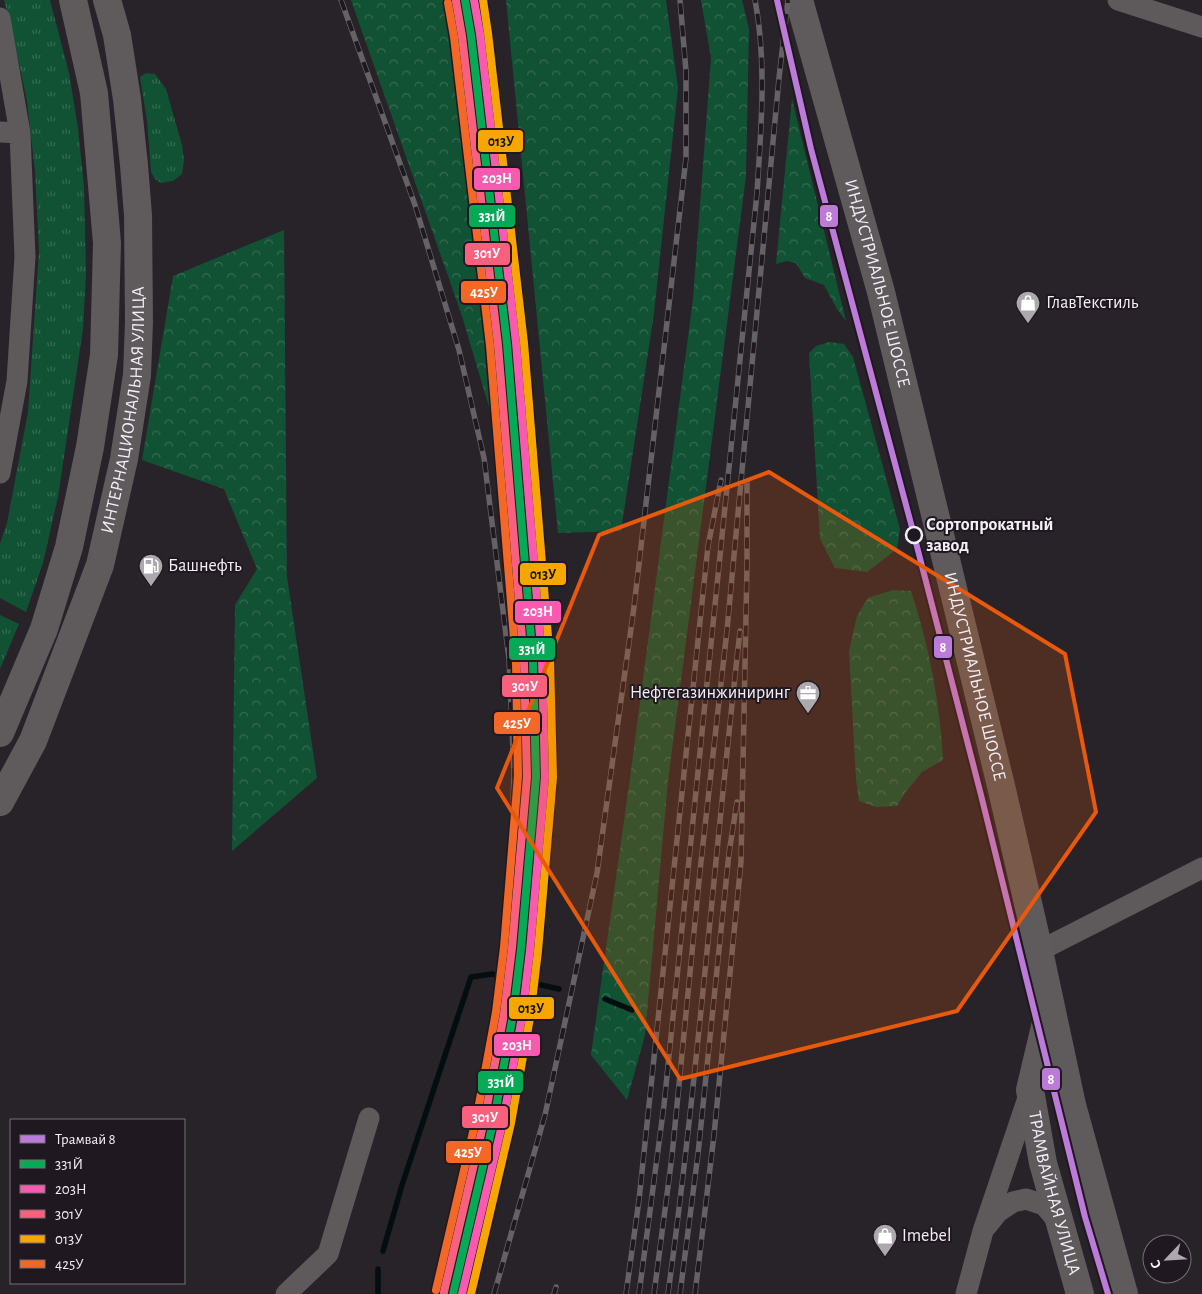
<svg xmlns="http://www.w3.org/2000/svg" width="1202" height="1294" viewBox="0 0 1202 1294" font-family="'Alegreya Sans',sans-serif">
	<style>
		.grass { fill: url(#grass-tufts) }
		.forest { fill: url(#forest-crowns) }
		.lines { fill: none; stroke-linecap: round; stroke-linejoin: round }
		.stream { stroke: #040e11; stroke-width: 5.5 }
		.minor { stroke: #5e5a5b; stroke-width: 21 }
		.major { stroke: #5f5a5c; stroke-width: 28 }
		.rail-casing { stroke: #646264; stroke-width: 5.5 }
		.rail { stroke: #201821; stroke-width: 4; stroke-dasharray: 11; stroke-linecap: butt }
		.rail-1-casing { stroke: #201821; stroke-width: 11 }
		.rail-2-casing { stroke: #201821; stroke-width: 11 }
		.rail-3-casing { stroke: #201821; stroke-width: 11 }
		.rail-4-casing { stroke: #201821; stroke-width: 11 }
		.rail-5-casing { stroke: #201821; stroke-width: 11 }
		.rail-1 { stroke: #06aa56; stroke-width: 8 }
		.rail-2 { stroke: #f75aaf; stroke-width: 8 }
		.rail-3 { stroke: #f8607d; stroke-width: 8 }
		.rail-4 { stroke: #f7a600; stroke-width: 8 }
		.rail-5 { stroke: #f36827; stroke-width: 8 }
		.tram-1-casing { stroke: #201821; stroke-width: 10 }
		.tram-1 { stroke: #bd7bd9; stroke-width: 6 }
		.marked { fill: #e8590c; fill-opacity: 0.2; stroke: #e8590c; stroke-width: 4; stroke-linejoin: round }
		.stop-dot { fill: #201821; stroke: #f4eff6; stroke-width: 2.5 }
		.labels { text-anchor: middle; dominant-baseline: central; stroke-width: 4; stroke-linejoin: round; paint-order: stroke }
		.street-label { font-size: 18px; fill: #f4eff6; stroke: #201821 }
		.poi-label { font-size: 18px; fill: #f4eff6; stroke: #201821; text-anchor: start }
		.stop-label { font-size: 18px; font-weight: bold; fill: #f4eff6; stroke: #201821; text-anchor: start }
		.line-badge { stroke: #201821; stroke-width: 2 }
		.badge-label { font-size: 14px; text-anchor: middle; font-weight: bold; fill: #fff }
		.pale-badge-label { font-size: 14px; text-anchor: middle; font-weight: bold; fill: #111 }
	</style>
	<defs>
		<pattern id="grass-tufts" width="24" height="20" patternUnits="userSpaceOnUse" patternTransform="scale(1.25)"><rect width="24" height="20" fill="#115235"/><path d="M3 7l-1-3M5 7V3M7 7l1-3M15 17l-1-3M17 17v-4M19 17l1-3" fill="none" stroke="#346b53"/></pattern>
		<pattern id="forest-crowns" width="20" height="18" patternUnits="userSpaceOnUse" patternTransform="scale(1.25)"><rect width="20" height="18" fill="#115235"/><path d="M2 6a3 3 0 1 1 6 0M12 15a3 3 0 1 1 6 0" fill="none" stroke="#346b53"/></pattern>
	</defs>
	<rect width="100%" height="100%" fill="#282329"/>
	<!-- grass -->
	<path class="grass" d="M4,0h46l19,73 9,55 6,58 2,87 -3,56 -25,168 -15,66 -17,49 -26,-14v-54l7,-21 21,-111 11,-161 -4,-80 -8,-70 -14,-66z
		M146,73l9,1 11,15 16,56 2,15 -2,14 -9,7 -12,2 -6,-4 -4,-7 -4,-51 -7,-44z
		M0,615l19,9 -19,45z"/>
	<!-- forest -->
	<path class="forest" d="M351,0h107l2,11 23,222 20,221 -41,-138z
		M506,0h160l12,88 -24,225 -33,218 -63,2z
		M701,0h41l7,29 -3,147 -78,605 -23,254 -18,65 -36,-45 39,-277 63,-479 18,-241z
		M792,99l54,222 -9,-12 -13,-24 -19,-7 -9,-15 -9,-2 -11,3z
		M284,230l3,347 30,201 -85,73 3,-246 22,-36 -33,-80 -82,-29 31,-184z
		M829,342l15,2 9,13 47,172 -3,20 -30,23 -32,-4 -15,-29 -11,-186 7,-7z
		M893,590l18,1c18,54 29,112 32,169l-21,12 -17,21 -8,13 -21,1 -17,-6 -3,-22 -7,-128 8,-35 11,-18z"/>
	<g class="lines">
		<!-- stream -->
		<path class="stream" d="M605,999l27,11
			M383,1251l19,-66 69,-208 21,-3 67,15
			M378,1269v25"/>
		<!-- minor -->
		<path class="minor" d="M1118,0l84,27
			M0,18l20,115 5,124 -8,124 -17,92
			M0,132l20,1
			M1039,951l163,-83
			M986,1227l12,-15 15,-10 13,-3 18,6 17,20
			M286,1294l42,-40 41,-136
			M966,1294l17,-63 47,-139"/>
		<!-- major -->
		<g class="major">
			<path id="s1" d="M799,0l82,292 121,498 37,161 33,154 52,189"/>
			<path d="M0,733l44,-104 25,-82 21,-100 14,-92 3,-112 -13,-150 -21,-93"/>
			<path id="s2" d="M0,802l33,-61 67,-176 24,-106 13,-84 2,-53 -1,-107 -4,-50 -7,-66 -10,-64 -10,-35"/>
			<path id="s3" d="M1048,1014l-18,76 13,73 37,131"/>
		</g>
		<defs>
			<path id="rail" d="M341,0l74,205 44,145 25,108 25,201 5,115 -7,172 -9,66 -28,151 -28,131
				M494,1294l51,-179 52,-242 37,-266 52,-449v-87l-6,-71
				M554,1294l2,-7
				M626,1294l13,-94 69,-654 13,-66
				M639,1294l25,-189 93,-912c4,-64 10,-130 -2,-193
				M654,1294l18,-138 28,-285 27,-241 52,-552 9,-78
				M668,1294c30,-220 47,-442 72,-663
				M680,1294l18,-140 31,-301 8,-51
				M695,1294l19,-159 27,-273 6,-296v-84"/>
		</defs>
		<!-- rail casing -->
		<use href="#rail" class="rail-casing"/>
		<!-- rail -->
		<use href="#rail" class="rail"/>
		<defs>
			<path id="rail-1" d="M453,1294l41,-175 19,-104 8,-66 15,-172 -3,-115 -26,-318 -36,-309 -6,-35"/>
			<path id="rail-2" d="M462,1294l41,-173 19,-104 8,-67 15,-173 -3,-116 -26,-318 -36,-309 -6,-34"/>
			<path id="rail-3" d="M444,1292l41,-175 19,-103 8,-66 15,-171 -3,-115 -26,-317 -36,-309 -6,-35"/>
			<path id="rail-4" d="M471,1294l40,-171 19,-105 8,-67 15,-174 -3,-116 -26,-318 -36,-310 -5,-33"/>
			<path id="rail-5" d="M436,1290l41,-175 19,-103 8,-65 14,-171 -2,-113 -26,-317 -36,-309 -6,-34"/>
		</defs>
		<!-- rail-1 casing -->
		<use href="#rail-1" class="rail-1-casing"/>
		<!-- rail-2 casing -->
		<use href="#rail-2" class="rail-2-casing"/>
		<!-- rail-3 casing -->
		<use href="#rail-3" class="rail-3-casing"/>
		<!-- rail-4 casing -->
		<use href="#rail-4" class="rail-4-casing"/>
		<!-- rail-5 casing -->
		<use href="#rail-5" class="rail-5-casing"/>
		<!-- rail-1 -->
		<use href="#rail-1" class="rail-1"/>
		<!-- rail-2 -->
		<use href="#rail-2" class="rail-2"/>
		<!-- rail-3 -->
		<use href="#rail-3" class="rail-3"/>
		<!-- rail-4 -->
		<use href="#rail-4" class="rail-4"/>
		<!-- rail-5 -->
		<use href="#rail-5" class="rail-5"/>
		<defs>
			<path id="tram-1" d="M777,0l34,149 103,386 67,260 104,422 23,77"/>
		</defs>
		<!-- tram-1 casing -->
		<use href="#tram-1" class="tram-1-casing"/>
		<!-- tram-1 -->
		<use href="#tram-1" class="tram-1"/>
	</g>
	<!-- marked area -->
	<path class="marked" d="M769,472l296,182 31,158 -139,199 -277,68 -183,-291 102,-253z"/>
	<!-- icons -->
	<defs>
		<symbol id="shop-pin" viewBox="-11 -11 22 30"><path d="M0 17L-7.5 6A9.5 9.5 0 1 1 7.5 6Z" fill="#ada8ae" stroke="#201821"/><path d="M-5-2.5h2.3a2.7 3.5 0 0 1 5.4 0H5L5.5 6h-11ZM-1.5-2.5h3a1.5 2.3 0 0 0-3 0Z" fill="#fff"/></symbol>
		<symbol id="fuel-pin" viewBox="-11 -11 22 30"><path d="M0 17L-7.5 6A9.5 9.5 0 1 1 7.5 6Z" fill="#ada8ae" stroke="#201821"/><path d="M-5.5-6h7V0h2V4h1.3V-2.5L3-4.5l.8-.8L6-3V5H2.5V1h-1V6h-7ZM-4.2-4.7v3.2H.2V-4.7Z" fill="#fff"/></symbol>
		<symbol id="office-pin" viewBox="-11 -11 22 30"><path d="M0 17L-7.5 6A9.5 9.5 0 1 1 7.5 6Z" fill="#ada8ae" stroke="#201821"/><path d="M-6-3h4V-5.5h4V-3h4V5H-6ZM-1-4.5V-3h2v-1.5ZM-6 0V1H6V0Z" fill="#fff"/></symbol>
	</defs>
	<g fill-rule="evenodd">
		<use href="#shop-pin" x="1014" y="289" width="28" height="38"/>
		<use href="#fuel-pin" x="137" y="552" width="28" height="38"/>
		<use href="#office-pin" x="794" y="679" width="28" height="38"/>
		<use href="#shop-pin" x="871" y="1222" width="28" height="38"/>
	</g>
	<!-- markers -->
	<circle class="stop-dot" cx="914" cy="535" r="8"/>
	<g class="labels">
		<!-- street labels -->
		<g class="street-label">
			<text stroke="none"><textPath href="#s1" startOffset="294">ИНДУСТРИАЛЬНОЕ ШОССЕ</textPath></text>
			<text stroke="none"><textPath href="#s2" startOffset="415">ИНТЕРНАЦИОНАЛЬНАЯ УЛИЦА</textPath></text>
			<text stroke="none"><textPath href="#s1" startOffset="699">ИНДУСТРИАЛЬНОЕ ШОССЕ</textPath></text>
			<text stroke="none"><textPath href="#s3" startOffset="184">ТРАМВАЙНАЯ УЛИЦА</textPath></text>
		</g>
		<!-- poi labels -->
		<g class="poi-label">
			<text x="1046" y="303">ГлавТекстиль</text>
			<text x="168" y="566">Башнефть</text>
			<text x="790" y="693" text-anchor="end">Нефтегазинжиниринг</text>
			<text x="902" y="1236">Imebel</text>
		</g>
		<!-- stop labels -->
		<g class="stop-label">
			<text x="926" y="525">Сортопрокатный<tspan x="926" dy="21">завод</tspan></text>
		</g>
	</g>
	<g class="line-badge">
		<rect x="477" y="129" width="47" height="24" rx="5" fill="#f7a600"/>
		<rect x="473" y="167" width="48" height="24" rx="5" fill="#f75aaf"/>
		<rect x="468" y="204" width="48" height="24" rx="5" fill="#06aa56"/>
		<rect x="819" y="204" width="20" height="24" rx="5" fill="#bd7bd9"/>
		<rect x="464" y="242" width="47" height="24" rx="5" fill="#f8607d"/>
		<rect x="460" y="280" width="47" height="24" rx="5" fill="#f36827"/>
		<rect x="519" y="562" width="48" height="24" rx="5" fill="#f7a600"/>
		<rect x="514" y="600" width="48" height="24" rx="5" fill="#f75aaf"/>
		<rect x="933" y="635" width="20" height="24" rx="5" fill="#bd7bd9"/>
		<rect x="508" y="637" width="48" height="24" rx="5" fill="#06aa56"/>
		<rect x="501" y="674" width="47" height="24" rx="5" fill="#f8607d"/>
		<rect x="493" y="711" width="48" height="24" rx="5" fill="#f36827"/>
		<rect x="508" y="996" width="47" height="24" rx="5" fill="#f7a600"/>
		<rect x="493" y="1033" width="48" height="24" rx="5" fill="#f75aaf"/>
		<rect x="1041" y="1067" width="20" height="24" rx="5" fill="#bd7bd9"/>
		<rect x="477" y="1070" width="47" height="24" rx="5" fill="#06aa56"/>
		<rect x="461" y="1105" width="48" height="24" rx="5" fill="#f8607d"/>
		<rect x="445" y="1140" width="47" height="24" rx="5" fill="#f36827"/>
	</g>
	<g class="badge-label">
		<text x="497" y="183">203Н</text>
		<text x="492" y="221">331Й</text>
		<text x="829" y="221">8</text>
		<text x="487" y="258">301У</text>
		<text x="484" y="297">425У</text>
		<text x="538" y="616">203Н</text>
		<text x="943" y="652">8</text>
		<text x="532" y="654">331Й</text>
		<text x="525" y="691">301У</text>
		<text x="517" y="728">425У</text>
		<text x="517" y="1050">203Н</text>
		<text x="1051" y="1084">8</text>
		<text x="501" y="1087">331Й</text>
		<text x="485" y="1122">301У</text>
		<text x="468" y="1157">425У</text>
	</g>
	<g class="pale-badge-label">
		<text x="501" y="146">013У</text>
		<text x="543" y="579">013У</text>
		<text x="531" y="1013">013У</text>
	</g>
	<!-- legend -->
	<rect x="10" y="1119" width="175" height="165" fill="#201821" stroke="#756e76"/>
	<rect x="20" y="1135" width="25" height="8" fill="#bd7bd9" stroke="#756e76"/>
	<text x="55" y="1144" font-size="15" fill="#f4eff6">Трамвай 8</text>
	<rect x="20" y="1160" width="25" height="8" fill="#06aa56" stroke="#756e76"/>
	<text x="55" y="1169" font-size="15" fill="#f4eff6">331Й</text>
	<rect x="20" y="1185" width="25" height="8" fill="#f75aaf" stroke="#756e76"/>
	<text x="55" y="1194" font-size="15" fill="#f4eff6">203Н</text>
	<rect x="20" y="1210" width="25" height="8" fill="#f8607d" stroke="#756e76"/>
	<text x="55" y="1219" font-size="15" fill="#f4eff6">301У</text>
	<rect x="20" y="1235" width="25" height="8" fill="#f7a600" stroke="#756e76"/>
	<text x="55" y="1244" font-size="15" fill="#f4eff6">013У</text>
	<rect x="20" y="1260" width="25" height="8" fill="#f36827" stroke="#756e76"/>
	<text x="55" y="1269" font-size="15" fill="#f4eff6">425У</text>
	<!-- north arrow -->
	<g transform="translate(1167 1259) rotate(245)"><circle r="24" fill="#201821" stroke="#756e76"/>
	<path d="M0-4L9 19L0 12L-9 19Z" fill="#ada8ae"/>
	<text y="-8" font-size="14" font-weight="bold" text-anchor="middle" fill="#f4eff6">С</text>
	</g>
</svg>
